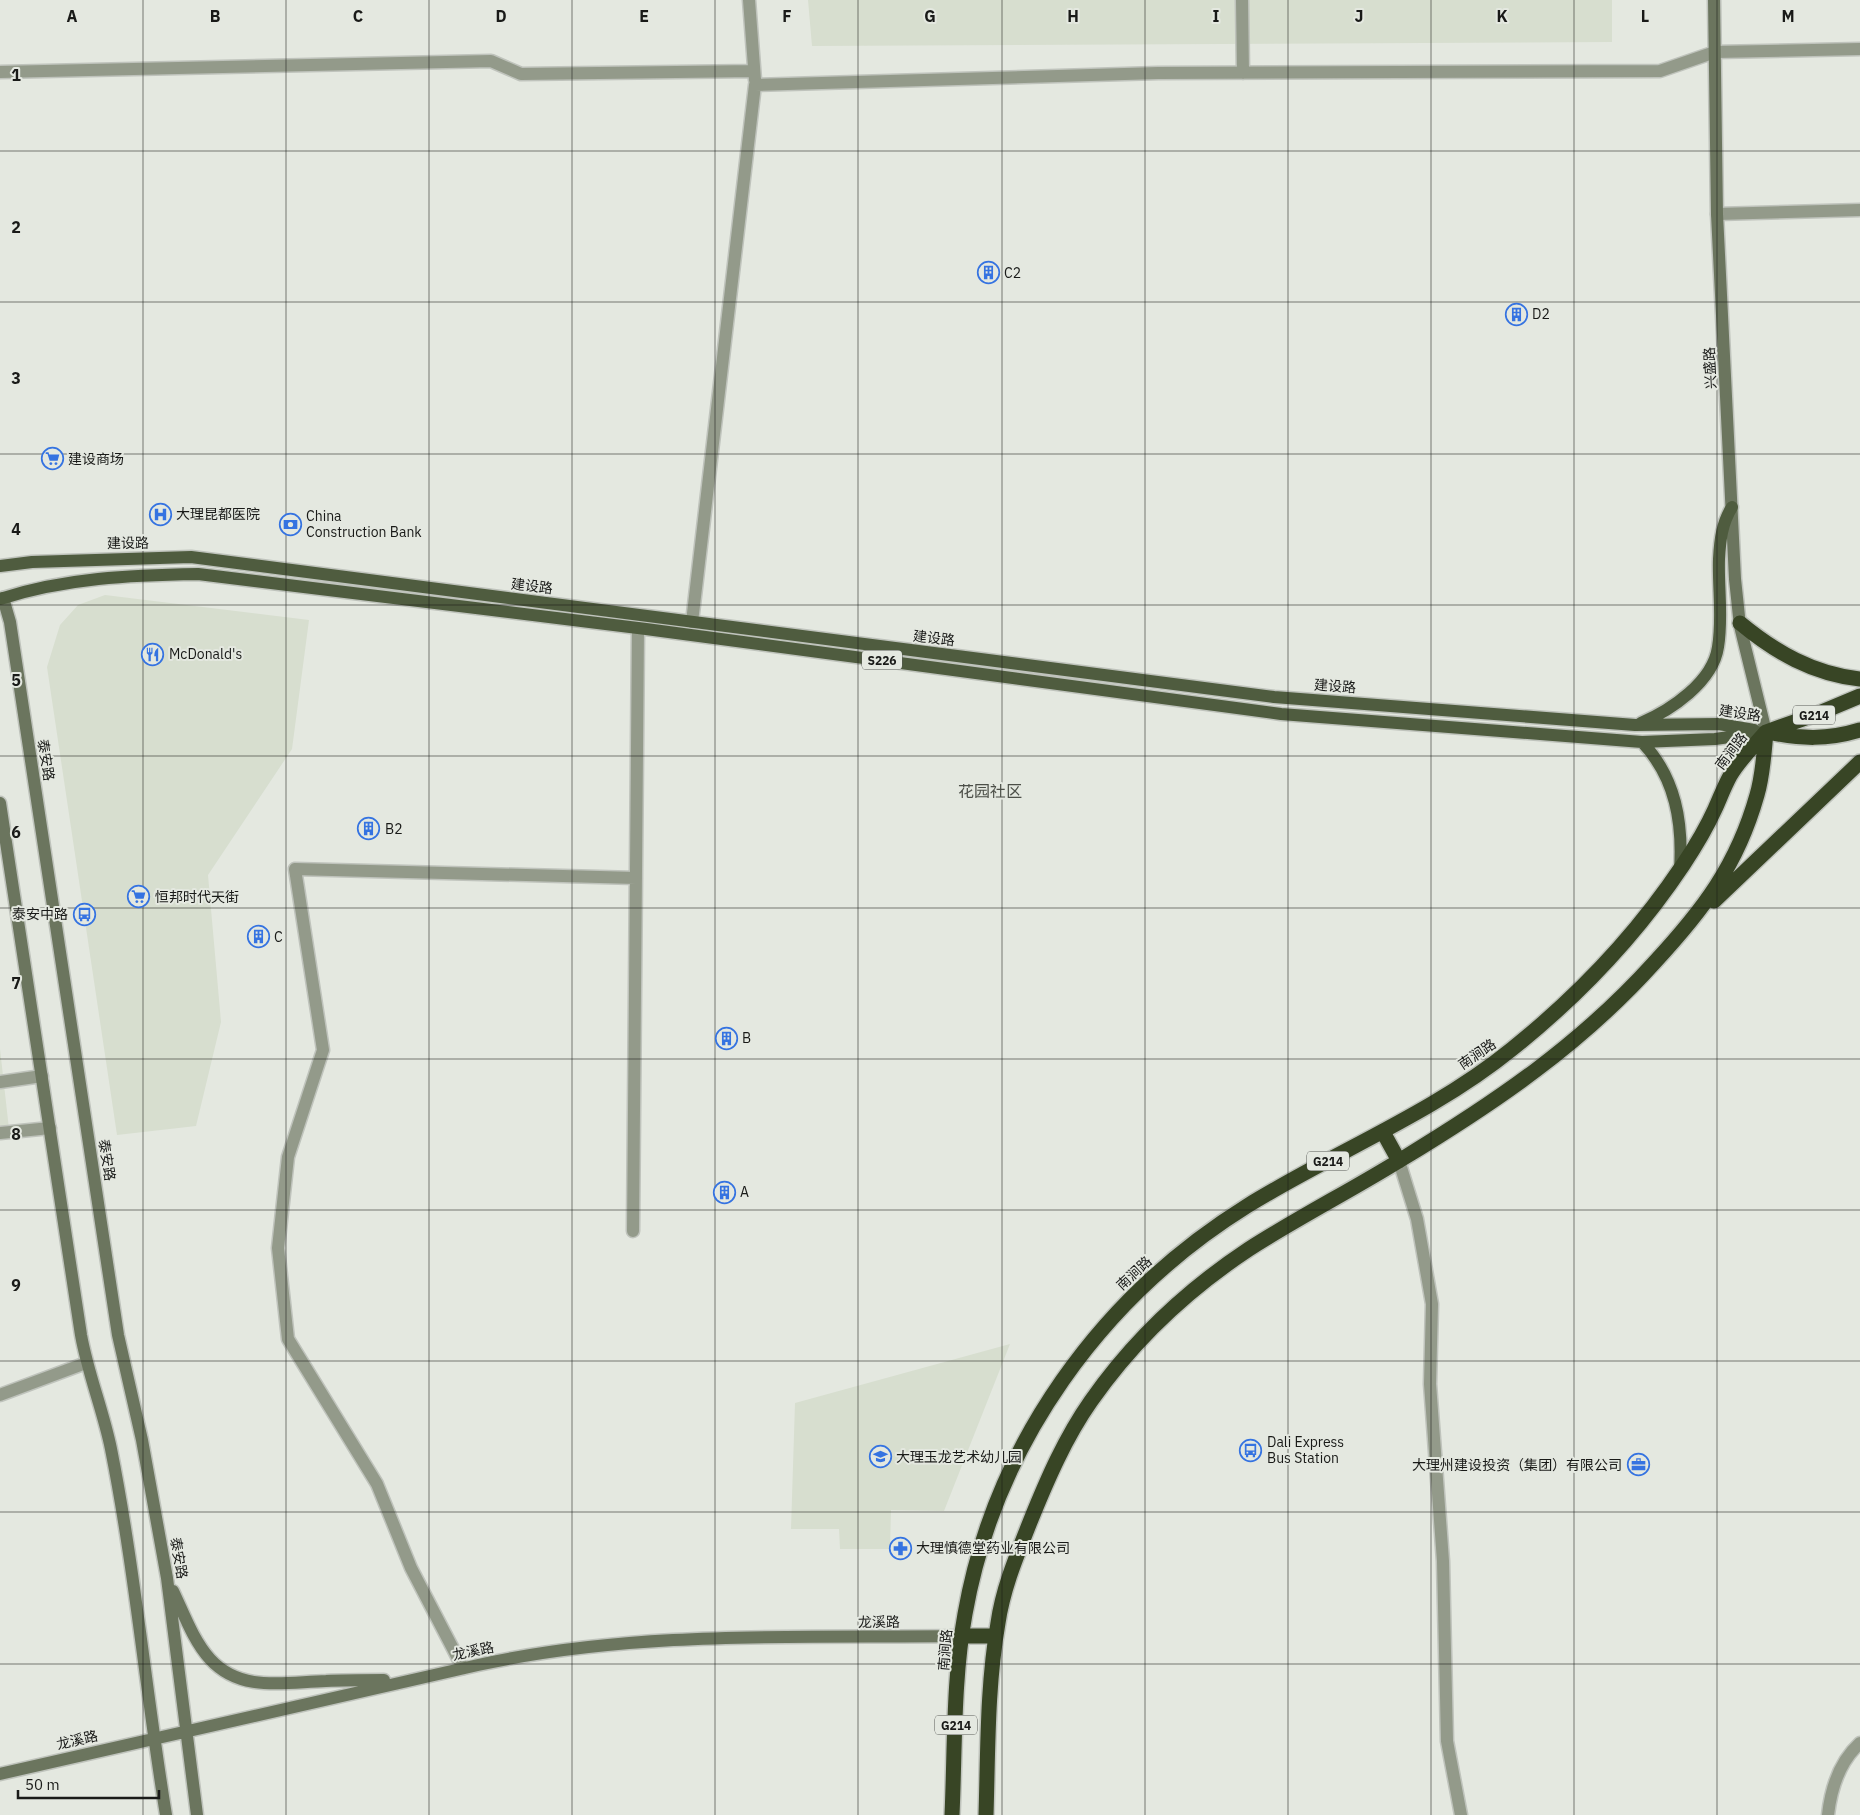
<svg xmlns="http://www.w3.org/2000/svg" width="1860" height="1815" viewBox="0 0 1860 1815" font-family="'IBM Plex Sans','Noto Sans SC',sans-serif">
	<style>
		.built { fill: #d7decf }
		.lines { fill: none; stroke-linecap: round; stroke-linejoin: round }
		.street-casing { stroke: #bfc3bc; stroke-width: 15 }
		.secondary-casing { stroke: #bfc3bc; stroke-width: 15 }
		.primary-casing { stroke: #bfc3bc; stroke-width: 15 }
		.highway-casing { stroke: #bfc3bc; stroke-width: 18 }
		.street { stroke: #939a8a; stroke-width: 12 }
		.secondary { stroke: #6b755e; stroke-width: 12 }
		.primary { stroke: #4f5c3f; stroke-width: 12 }
		.highway { stroke: #384525; stroke-width: 15 }
		.grid { fill: none; stroke: #191a18; stroke-width: 1; stroke-opacity: 0.55 }
		.labels { text-anchor: middle; dominant-baseline: central; stroke-width: 4; stroke-linejoin: round; paint-order: stroke }
		.shield { fill: #e4e8e0; stroke: #565854; stroke-width: 1 }
		.shield-label { font-size: 12px; font-weight: bold; fill: #191a18 }
		.poi-label { font-size: 14px; fill: #191a18; stroke: #e4e8e0; text-anchor: start }
		.street-label { font-size: 14px; fill: #191a18; stroke: #e4e8e0 }
		.quarter-label { font-size: 16px; fill: #4c4f48; stroke: #e4e8e0 }
		.grid-label { font-size: 16px; text-anchor: middle; font-weight: bold; fill: #191a18; stroke: #e4e8e0; stroke-width: 4; stroke-linejoin: round; paint-order: stroke }
	</style>
	<rect width="100%" height="100%" fill="#e4e8e0"/>
	<!-- built -->
	<path class="built" d="M808,0h804v42l-800,4z
		M105,595l204,25 -17,129 -84,126 13,147 -25,104 -79,9 -70,-468 13,-42 18,-20z
		M0,1049l9,80 -9,1z
		M1010,1344l-66,167 -53,-1 -1,39h-50l-1,-20h-48l4,-126z"/>
	<g class="lines">
		<defs>
			<path id="street" d="M749,0l6,80
				M1242,0l1,73
				M0,72l491,-11 30,13 233,-3
				M1717,214l143,-4
				M692,622l63,-537 403,-12 502,-2 55,-19 145,-3
				M0,1082l42,-6
				M0,1133l50,-5
				M1399,1161l18,58 15,85 -2,80 13,177 4,180 14,74
				M633,1231l5,-603
				M0,1395l86,-32
				M463,1668l-52,-100 -34,-84 -89,-145 -10,-91 10,-91 35,-107 -28,-181 341,9
				M1828,1815c3,-27 11,-53 32,-72"/>
			<path id="secondary" d="M1714,0l3,214 18,365 5,47 26,106
				M3,598l7,24 108,713 24,105 25,138 30,237
				M0,803l81,532c7,39 22,75 30,114 24,120 35,245 55,366
				M173,1591c11,23 20,49 37,68 31,34 75,23 116,22 19,-1 38,-1 58,-1
				M0,1774l478,-109c159,-35 323,-27 484,-29"/>
			<path id="primary" d="M0,566l32,-4 159,-5 1083,140 361,28 84,-1 35,6
				M0,599c64,-21 132,-24 198,-25l448,55 635,85 361,28 73,-3 51,-7
				M1641,723c30,-13 72,-41 77,-76 5,-29 0,-59 1,-88 1,-19 3,-36 13,-52
				M1642,742c34,36 41,81 38,128"/>
			<path id="highway" d="M1740,623c35,29 73,51 120,56
				M1766,732l51,-18 43,-18
				M1768,732c32,7 60,8 92,-2
				M1714,901l146,-139
				M1383,1132l16,29
				M962,1636h34
				M952,1815c3,-66 1,-135 13,-201 30,-170 136,-317 282,-408 87,-54 185,-92 265,-157 65,-52 125,-115 171,-184 12,-18 23,-36 32,-56 5,-11 9,-22 15,-33 9,-16 24,-30 36,-44
				M986,1815c2,-64 1,-129 12,-192 5,-35 19,-68 32,-101 17,-42 35,-84 61,-121 42,-60 96,-111 158,-152 50,-32 103,-59 153,-90 94,-57 178,-114 252,-196 49,-53 83,-97 103,-168 6,-20 7,-42 9,-63"/>
		</defs>
		<!-- street casing -->
		<use href="#street" class="street-casing"/>
		<!-- secondary casing -->
		<use href="#secondary" class="secondary-casing"/>
		<!-- primary casing -->
		<use href="#primary" class="primary-casing"/>
		<!-- highway casing -->
		<use href="#highway" class="highway-casing"/>
		<!-- street -->
		<use href="#street" class="street"/>
		<!-- secondary -->
		<use href="#secondary" class="secondary"/>
		<!-- primary -->
		<use href="#primary" class="primary"/>
		<!-- highway -->
		<use href="#highway" class="highway"/>
	</g>
	<!-- grid -->
	<path class="grid" d="M143,0v1815M286,0v1815M429,0v1815M572,0v1815M715,0v1815M858,0v1815M1002,0v1815M1145,0v1815M1288,0v1815M1431,0v1815M1574,0v1815M1717,0v1815M0,151h1860M0,302h1860M0,454h1860M0,605h1860M0,756h1860M0,908h1860M0,1059h1860M0,1210h1860M0,1361h1860M0,1512h1860M0,1664h1860"/>
	<!-- icons -->
	<defs>
		<symbol id="building-ring" viewBox="-11 -11 22 22"><circle r="9.5" fill="#e4e8e0" stroke="#3573e1" stroke-width="1.5"/><path d="M-4-6H4V6H1V3H-1V6H-4ZM-2.5-4.3h1.7v1.8h-1.7ZM.8-4.3h1.7v1.8H.8ZM-2.5-1h1.7V.8h-1.7ZM.8-1h1.7V.8H.8Z" fill="#3573e1"/></symbol>
		<symbol id="supermarket-ring" viewBox="-11 -11 22 22"><circle r="9.5" fill="#e4e8e0" stroke="#3573e1" stroke-width="1.5"/><path d="M-6-5.5h2.5l.6 2H6L4.5 2H-2.5L-4.4-4H-6ZM-1.5 3.2a1.3 1.3 0 1 0 .1 0ZM3 3.2a1.3 1.3 0 1 0 .1 0Z" fill="#3573e1"/></symbol>
		<symbol id="hospital-ring" viewBox="-11 -11 22 22"><circle r="9.5" fill="#e4e8e0" stroke="#3573e1" stroke-width="1.5"/><path d="M-5-5h3v3.5h4V-5h3V5h-3V1.5h-4V5h-3Z" fill="#3573e1"/></symbol>
		<symbol id="bank-ring" viewBox="-11 -11 22 22"><circle r="9.5" fill="#e4e8e0" stroke="#3573e1" stroke-width="1.5"/><path d="M-6-4H6V4H-6ZM0-2.3a2.3 2.3 0 1 0 0 4.6a2.3 2.3 0 1 0 0-4.6Z" fill="#3573e1"/></symbol>
		<symbol id="restaurant-ring" viewBox="-11 -11 22 22"><circle r="9.5" fill="#e4e8e0" stroke="#3573e1" stroke-width="1.5"/><path d="M-5-6h1v4h1v-4h1v4h1v-4h1v5L-1.5 .5V6h-2V.5L-5-1ZM5-6V6H3V1.5H1.5Q1.5-4 5-6Z" fill="#3573e1"/></symbol>
		<symbol id="bus-ring" viewBox="-11 -11 22 22"><circle r="9.5" fill="#e4e8e0" stroke="#3573e1" stroke-width="1.5"/><path d="M-5-6H5V4H4V6H2V4H-2V6H-4V4H-5ZM-3.5-4V0h7V-4ZM-3.5 1.2v1.5H-2V1.2ZM2 1.2v1.5H3.5V1.2Z" fill="#3573e1"/></symbol>
		<symbol id="school-ring" viewBox="-11 -11 22 22"><circle r="9.5" fill="#e4e8e0" stroke="#3573e1" stroke-width="1.5"/><path d="M0-5L7-2L0 1L-7-2ZM-4 1L0 2.5L4 1V4Q0 6-4 4Z" fill="#3573e1"/></symbol>
		<symbol id="office-ring" viewBox="-11 -11 22 22"><circle r="9.5" fill="#e4e8e0" stroke="#3573e1" stroke-width="1.5"/><path d="M-6-3h4V-5.5h4V-3h4V5H-6ZM-1-4.5V-3h2v-1.5ZM-6 0V1H6V0Z" fill="#3573e1"/></symbol>
		<symbol id="pharmacy-ring" viewBox="-11 -11 22 22"><circle r="9.5" fill="#e4e8e0" stroke="#3573e1" stroke-width="1.5"/><path d="M-2-6h4v4h4v4h-4v4h-4v-4h-4v-4h4Z" fill="#3573e1"/></symbol>
	</defs>
	<g fill-rule="evenodd">
		<use href="#building-ring" x="976" y="260" width="25" height="25"/>
		<use href="#building-ring" x="1504" y="302" width="25" height="25"/>
		<use href="#supermarket-ring" x="40" y="446" width="25" height="25"/>
		<use href="#hospital-ring" x="148" y="502" width="25" height="25"/>
		<use href="#bank-ring" x="278" y="512" width="25" height="25"/>
		<use href="#restaurant-ring" x="140" y="642" width="25" height="25"/>
		<use href="#building-ring" x="356" y="816" width="25" height="25"/>
		<use href="#supermarket-ring" x="126" y="884" width="25" height="25"/>
		<use href="#bus-ring" x="72" y="902" width="25" height="25"/>
		<use href="#building-ring" x="246" y="924" width="25" height="25"/>
		<use href="#building-ring" x="714" y="1026" width="25" height="25"/>
		<use href="#building-ring" x="712" y="1180" width="25" height="25"/>
		<use href="#bus-ring" x="1238" y="1438" width="25" height="25"/>
		<use href="#school-ring" x="868" y="1444" width="25" height="25"/>
		<use href="#office-ring" x="1626" y="1452" width="25" height="25"/>
		<use href="#pharmacy-ring" x="888" y="1536" width="25" height="25"/>
	</g>
	<g class="labels">
		<!-- shield labels -->
		<g class="shield">
			<rect x="862" y="650.5" width="40" height="19" rx="4"/>
			<rect x="1793" y="705.5" width="42" height="19" rx="4"/>
			<rect x="1307" y="1151.5" width="42" height="19" rx="4"/>
			<rect x="935" y="1715.5" width="42" height="19" rx="4"/>
		</g>
		<g class="shield-label">
			<text x="882" y="660">S226</text>
			<text x="1814" y="715">G214</text>
			<text x="1328" y="1161">G214</text>
			<text x="956" y="1725">G214</text>
		</g>
		<!-- poi labels -->
		<g class="poi-label">
			<text x="1004" y="273">C2</text>
			<text x="1532" y="314">D2</text>
			<text x="68" y="459">建设商场</text>
			<text x="176" y="514">大理昆都医院</text>
			<text x="306" y="516">China<tspan x="306" dy="16">Construction Bank</tspan></text>
			<text x="169" y="654">McDonald's</text>
			<text x="385" y="829">B2</text>
			<text x="155" y="897">恒邦时代天街</text>
			<text x="68" y="914" text-anchor="end">泰安中路</text>
			<text x="274" y="937">C</text>
			<text x="742" y="1038">B</text>
			<text x="740" y="1192">A</text>
			<text x="1267" y="1442">Dali Express<tspan x="1267" dy="16">Bus Station</tspan></text>
			<text x="896" y="1457">大理玉龙艺术幼儿园</text>
			<text x="1622" y="1465" text-anchor="end">大理州建设投资（集团）有限公司</text>
			<text x="916" y="1548">大理慎德堂药业有限公司</text>
		</g>
		<!-- street labels -->
		<g class="street-label">
			<text transform="translate(1710 368) rotate(-93)">兴盛路</text>
			<text transform="translate(128 543) rotate(-1)">建设路</text>
			<text transform="translate(532 586) rotate(7)">建设路</text>
			<text transform="translate(934 638) rotate(7)">建设路</text>
			<text transform="translate(1335 686) rotate(4)">建设路</text>
			<text transform="translate(1740 713) rotate(8)">建设路</text>
			<text transform="translate(1731 751) rotate(-53)">南涧路</text>
			<text transform="translate(46 760) rotate(81)">泰安路</text>
			<text transform="translate(1477 1054) rotate(-34)">南涧路</text>
			<text transform="translate(107 1160) rotate(81)">泰安路</text>
			<text transform="translate(1134 1273) rotate(-43)">南涧路</text>
			<text transform="translate(179 1558) rotate(80)">泰安路</text>
			<text transform="translate(879 1622) rotate(-1)">龙溪路</text>
			<text transform="translate(945 1650) rotate(-85)">南涧路</text>
			<text transform="translate(473 1651) rotate(-12)">龙溪路</text>
			<text transform="translate(77 1740) rotate(-13)">龙溪路</text>
		</g>
		<!-- quarter labels -->
		<g class="quarter-label">
			<text x="990" y="791">花园社区</text>
		</g>
	</g>
	<g class="grid-label">
		<text x="72" y="22">A</text>
		<text x="215" y="22">B</text>
		<text x="358" y="22">C</text>
		<text x="501" y="22">D</text>
		<text x="644" y="22">E</text>
		<text x="787" y="22">F</text>
		<text x="930" y="22">G</text>
		<text x="1073" y="22">H</text>
		<text x="1216" y="22">I</text>
		<text x="1359" y="22">J</text>
		<text x="1502" y="22">K</text>
		<text x="1645" y="22">L</text>
		<text x="1788" y="22">M</text>
		<text x="16" y="81">1</text>
		<text x="16" y="233">2</text>
		<text x="16" y="384">3</text>
		<text x="16" y="535">4</text>
		<text x="16" y="686">5</text>
		<text x="16" y="838">6</text>
		<text x="16" y="989">7</text>
		<text x="16" y="1140">8</text>
		<text x="16" y="1291">9</text>
	</g>
	<!-- scale -->
	<path d="M18 1790v8h141v-8" fill="none" stroke="#191a18" stroke-width="2.5"/>
	<text x="25" y="1790" font-size="15" fill="#191a18" stroke="#e4e8e0" stroke-width="4" paint-order="stroke">50 m</text>
</svg>
